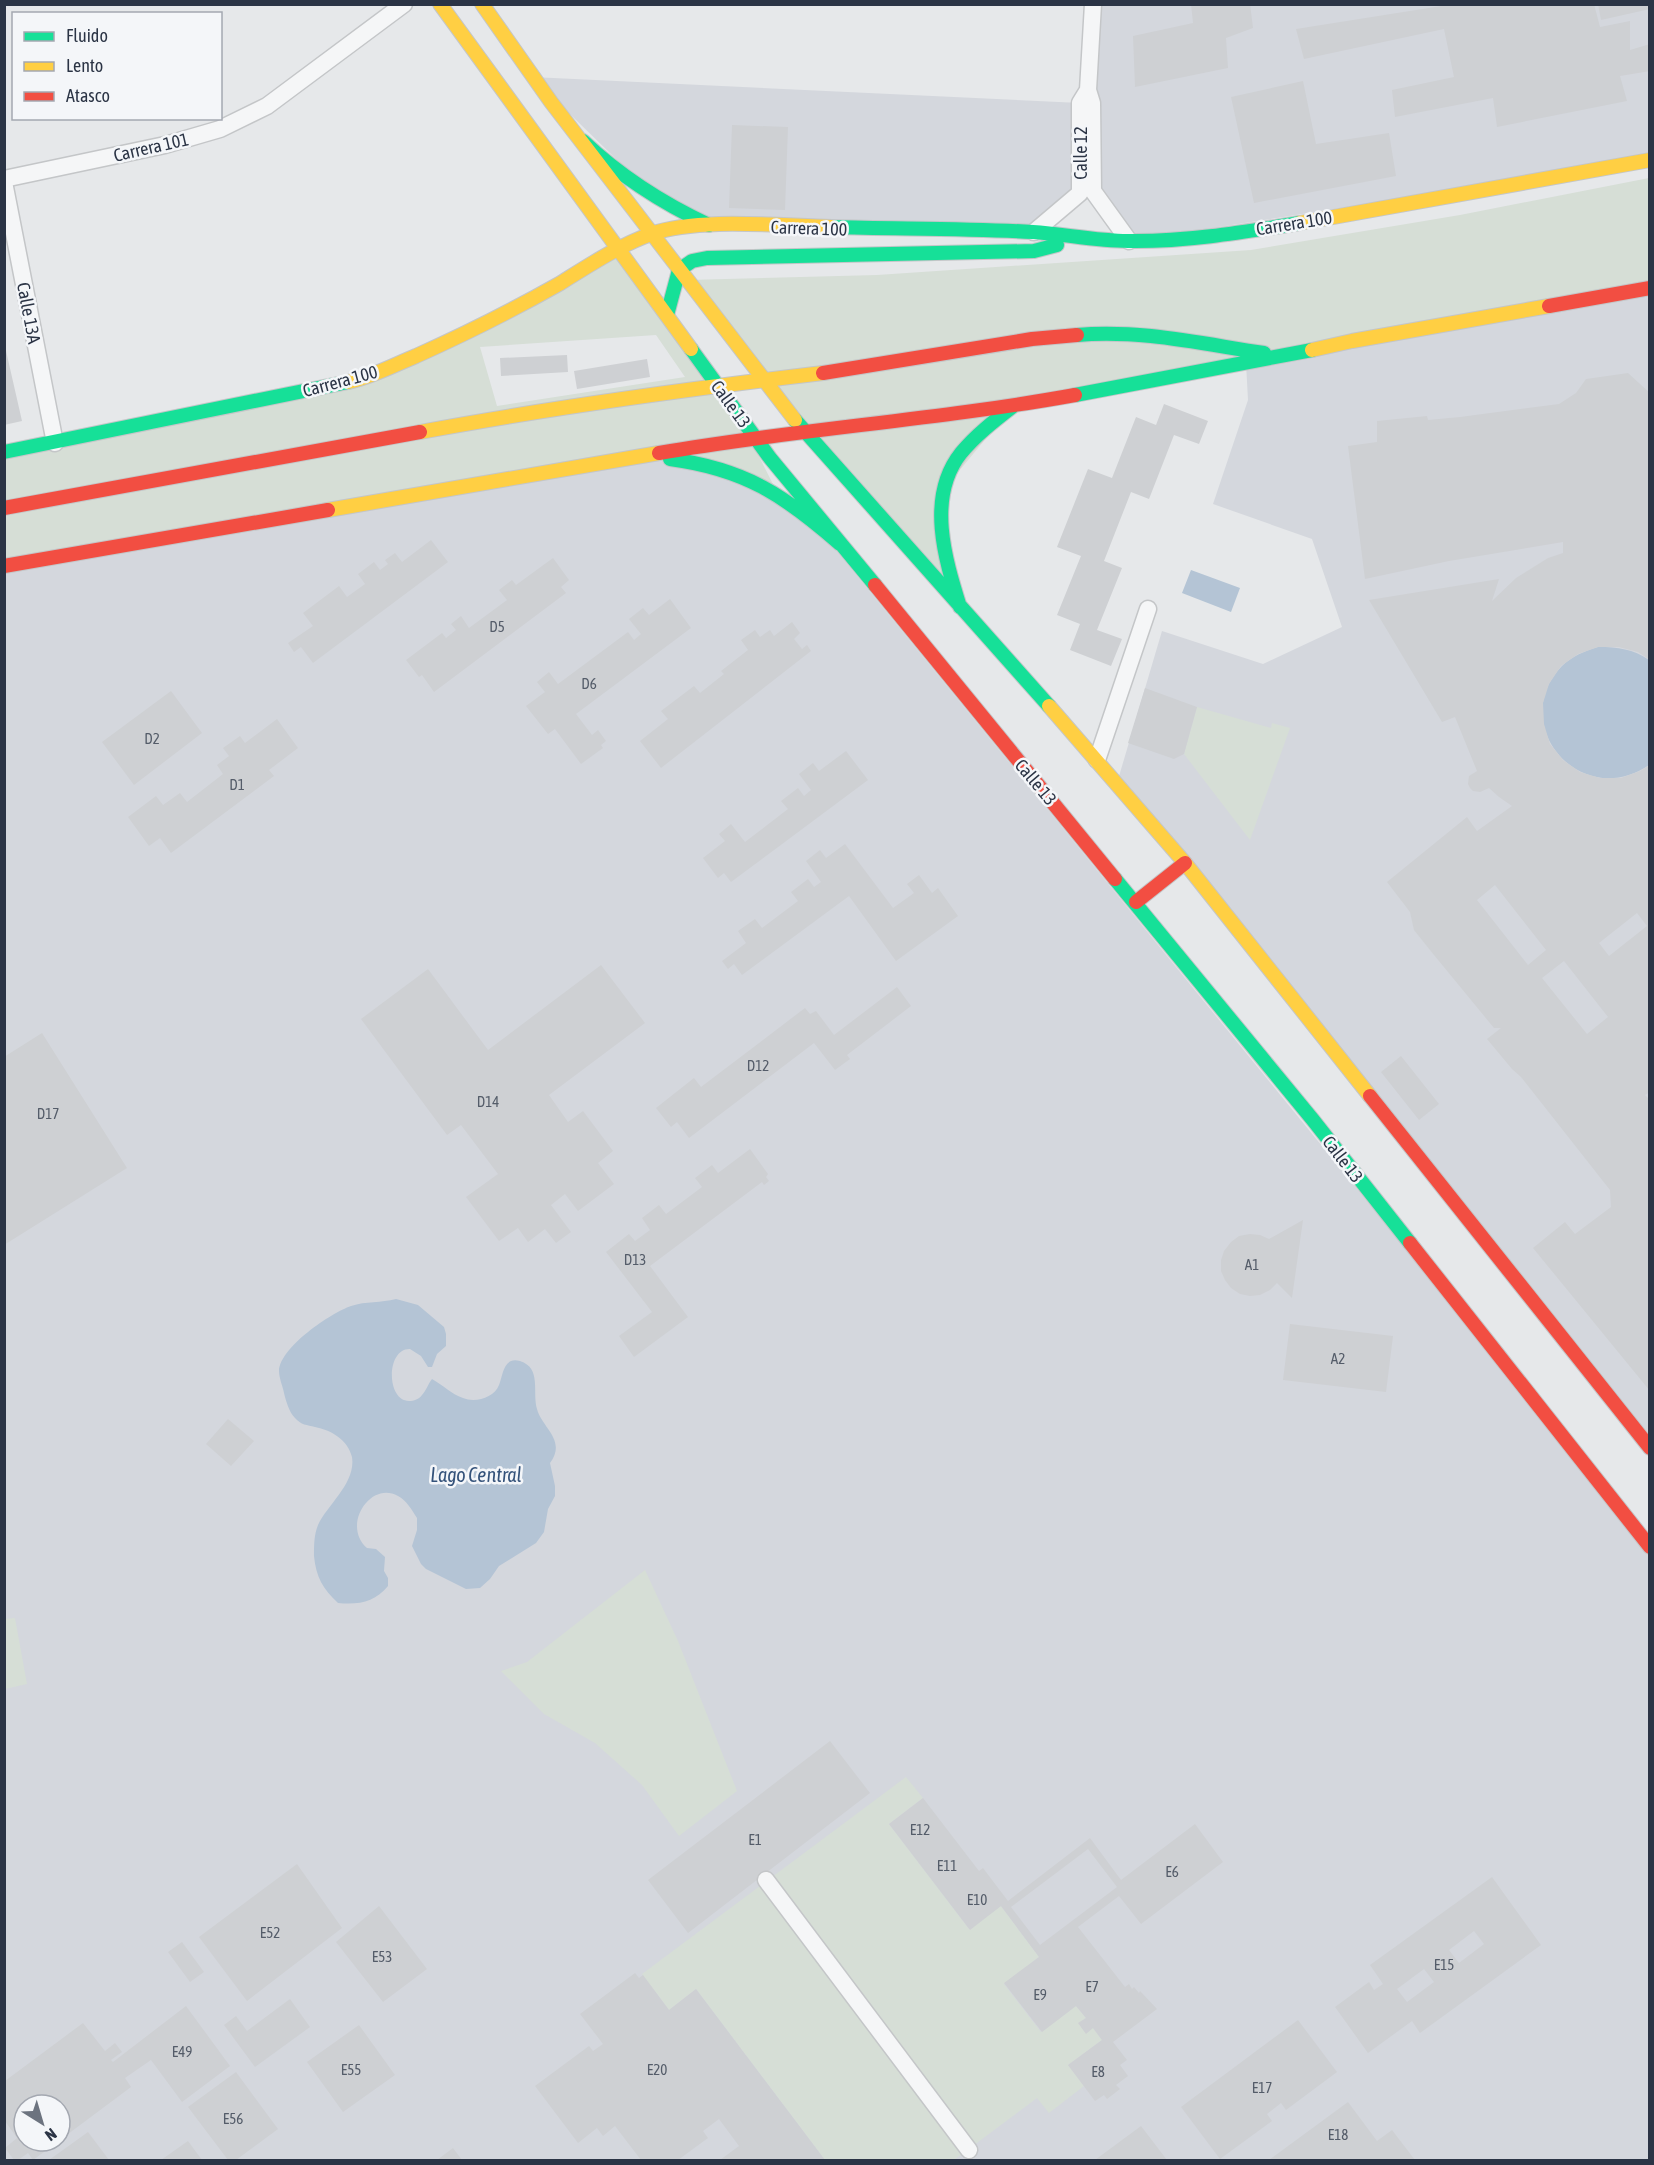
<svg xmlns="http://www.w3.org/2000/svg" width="1654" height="2165" viewBox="0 0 1654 2165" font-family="'Asap Condensed',sans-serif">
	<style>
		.built { fill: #d4d7dd; fill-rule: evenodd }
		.green { fill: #d6ded6; fill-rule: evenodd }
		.water { fill: #b4c4d5 }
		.building { fill: #ced0d3; fill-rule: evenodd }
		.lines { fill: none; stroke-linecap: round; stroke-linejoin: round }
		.street-casing { stroke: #c4c6c8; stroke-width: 19 }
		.fast-casing { stroke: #c4c6c8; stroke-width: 16 }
		.slow-casing { stroke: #c4c6c8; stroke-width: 16 }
		.jam-casing { stroke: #c4c6c8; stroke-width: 16 }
		.street { stroke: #f5f6f7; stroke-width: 16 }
		.fast { stroke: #16e098; stroke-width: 14 }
		.slow { stroke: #ffcf43; stroke-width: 14 }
		.jam { stroke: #f24e42; stroke-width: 14 }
		.labels { text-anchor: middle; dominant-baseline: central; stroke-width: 5; stroke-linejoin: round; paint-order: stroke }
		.number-label { font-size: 15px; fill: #545c69 }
		.street-label { font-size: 18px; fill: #2b3445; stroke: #f4f6f9 }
		.water-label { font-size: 20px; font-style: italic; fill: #34527a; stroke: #f4f6f9 }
	</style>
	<rect width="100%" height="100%" fill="#e6e8ea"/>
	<!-- built -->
	<path class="built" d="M1093,5h556v155l-520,81 -36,-50z
		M532,77l548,26v90l-46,39 -306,-7 -70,-25z
		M1649,288v1160l-532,-665 45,-152 101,33 79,-37 -30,-88 -99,-35 35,-104 -2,-37z
		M610,461h89l110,56 840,1030v613h-1644v-1594zM24,2105h36v36h-36z"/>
	<!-- green -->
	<path class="green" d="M1649,178v110l-636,118 -69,83 16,118 -273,-327 190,-5 374,-25 209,-35z
		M619,249l118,164 40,79 -123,-35 -649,109v-114l352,-72zM656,335l29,42 -188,29 -17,-59z
		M1197,707l74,21 1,-5 18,5 -40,112 -66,-86z
		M645,1570l33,71 59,150 -58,45 -37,-51 -47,-42 -51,-29 -43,-43 26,-9z
		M15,1618l12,66 -22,5v-70z
		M906,1777l17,21 -34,26 80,105 32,-23 38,51 -35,27 37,48 35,-26 10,12 -7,5 14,5 9,12 -34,25 16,21 -35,27 -12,-15 -83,62h-129l-129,-171 -27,21 -27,-36z"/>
	<!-- water -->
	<path class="water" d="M1191,570l49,18 -9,24 -49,-19z
		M1598,647c20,0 35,2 51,13v105c-69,47 -143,-42 -87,-99 10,-10 23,-15 36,-19z
		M396,1299l22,6 26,22 2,7v12l-9,8 -5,13h-4l-7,-11 -11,-7c-24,-1 -24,52 -1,52 5,0 10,-2 13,-6 4,-4 6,-11 10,-16 11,6 19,15 31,19 12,5 31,0 36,-13 4,-9 4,-29 21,-24 22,7 12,31 17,48 5,19 30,31 13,54l5,23v10l-7,13 -4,23 -8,11 -37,23 -9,13 -10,9 -14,1 -40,-20 -5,-5 -9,-18 5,-16v-12c-5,-8 -11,-18 -19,-22 -27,-16 -57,29 -31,52l9,1 9,8 -1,14 4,7v8c-13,16 -29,19 -50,17 -15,-14 -22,-26 -24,-47 0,-11 0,-21 4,-31 10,-21 38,-42 34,-68 -4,-17 -21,-27 -37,-30 -8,-2 -14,-2 -20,-9 -6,-6 -9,-17 -11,-25 -1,-6 -5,-15 -5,-22 1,-24 52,-58 72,-65 15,-5 30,-3 45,-7z"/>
	<!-- building -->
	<path class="building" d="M1191,4h59l3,24 -27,10 2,30 -93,19 -2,-51 60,-13z
		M1454,4h140l6,23 30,-6v29l20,-6v27l-30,5 7,25 -130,26 -4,-29 -98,19 -3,-27 62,-13 -10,-48 -140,30 -8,-30z
		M1598,4h52v5l-49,11z
		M1303,81l13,63 73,-11 7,43 -142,27 -23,-106z
		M732,125l56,2 -3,83 -56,-2z
		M4,342l18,79 -18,4z
		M567,355l1,17 -67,4 -1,-18z
		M647,359l3,18 -73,12 -3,-18z
		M1628,373l22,20v267l-12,-8 -19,-5h-21l-20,7 -17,12 -12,18 -6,19 1,21 6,20 13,16 17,12 20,6h21l19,-7 10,-6v327l-5,3 5,5v291l-117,-143 32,-26 10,12 36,-27 -1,-17 -89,-113 -9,-8 -25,-30 14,-11h-7l-60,-73 -20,-25 -4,-18 -23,-30 80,-65 10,14 35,-25 -13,-9 -10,-9 -9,4 -7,-1 -3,-3 -2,-4 1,-8 8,-5 -22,-54 -13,5 -73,-122 130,-21 -7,22 24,-23 32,-20 15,-5v-11l-114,19 -84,18 -17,-133 29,-4v-21l50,-5 1,4 32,-3 99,-13 17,-11 10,-14zM1495,885l51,65 -18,15 -51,-65zM1637,913l10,13 -38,30 -10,-13zM1564,961l44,56 -21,17 -45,-56z
		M1164,404l44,17 -9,23 -25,-9 -25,64 -18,-7 -27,69 18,7 -25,62 25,9 -11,27 -41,-16 10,-26 -23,-9 24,-59 -24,-9 31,-78 24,9 24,-61 20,8z
		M431,540l17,22 -135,101 -12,-16 -7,5 -6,-9 25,-17 -10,-13 36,-27 8,11 18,-13 -7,-10 16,-12 6,8 8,-6 -3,-4 10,-7 7,9z
		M553,558l16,22 -8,7 5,6 -132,99 -12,-17 -3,2 -13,-17 36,-27 4,5 10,-8 -5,-6 10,-8 8,12 38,-28 -8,-10 13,-10 4,5z
		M670,599l21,29 -115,86 16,21 6,-5 8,11 -5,4 2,3 -22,16 -26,-35 -7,5 -22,-28 19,-14 -8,-10 12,-10 9,12 70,-52 6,8 7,-6 -12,-15 14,-11 6,7z
		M792,622l8,11 -6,6 8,10 5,-4 4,6 -150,117 -21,-27 28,-22 -7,-8 33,-25 6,7 24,-19 -3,-3 27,-21 -7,-10 14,-10 5,7 10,-7 4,6z
		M1145,688l52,19 -13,47 -10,5 -46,-16z
		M171,691l31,42 -68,52 -32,-43z
		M277,719l21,29 -29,22 5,6 -103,77 -11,-15 -11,8 -21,-29 28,-21 7,9 17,-12 7,9 36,-28 -6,-9 12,-9 -6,-8 17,-12 5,7z
		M846,751l22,29 -137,102 -7,-9 -6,5 -15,-20 22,-17 -6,-7 12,-10 14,18 43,-33 -7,-8 17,-13 6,8 7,-6 -12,-16 14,-11 6,8z
		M845,844l48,64 21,-15 -7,-9 12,-9 13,18 6,-5 20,28 -62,45 -47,-65 -107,79 -8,-11 -6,5 -6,-8 24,-18 -8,-12 17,-12 7,9 36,-27 -7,-9 17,-13 6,8 7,-5 -15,-21 14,-11 6,8z
		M601,965l44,58 -96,72 19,27 15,-11 30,40 -15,12 16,21 -36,27 -13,-17 -14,11 20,27 -15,11 -11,-14 -17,13 -10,-14 -19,13 -33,-44 32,-23 -37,-49 -14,10 -86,-116 67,-50 60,81z
		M897,987l14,19 -64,49 3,4 -15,11 -21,-27 -125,95 -12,-16 -6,5 -15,-19 38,-30 7,9 104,-79 5,6 6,-3 18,24z
		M42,1033l85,135 -123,77v-188z
		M1401,1056l38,48 -20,16 -38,-48z
		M750,1149l18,25 -2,3 3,4 -5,4 -2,-3 -112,84 38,51 -54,40 -15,-21 33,-24 -46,-60 23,-18 6,7 15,-11 -8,-12 17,-13 7,9 36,-27 -7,-9 17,-13 6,8z
		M1303,1220l-11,78 -15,-15 -7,7 -10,5 -10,1 -10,-2 -9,-6 -6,-8 -4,-9v-11l3,-9 7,-9 8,-6 11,-2 10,1 9,4z
		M1290,1324l103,12 -7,56 -103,-12z
		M228,1419l26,22 -23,25 -25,-22z
		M830,1741l40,52 -182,140 -40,-53z
		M923,1798l56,73 4,-3 25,33 82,-63 31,42 74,-56 28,38 -82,62 -22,-28 -41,31 47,60 4,-3 3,5 2,-2 5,6 1,-2 17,18 -44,33 14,18 -7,5 8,11 -12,9 4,4 -13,10 -3,-4 -9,6 -27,-36 34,-25 -9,-12 -7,6 -8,-11 8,-5 -10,-12 -34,26 -38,-49 35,-26 -38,-51 -31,24 -81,-106zM1088,1849l29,38 -77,58 -29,-38z
		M297,1864l45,64 -95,73 -48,-64z
		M1492,1877l49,68 -121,88 -8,-12 -44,32 -33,-46 34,-25 5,8 9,-6 -13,-19zM1474,1931l10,13 -25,19 -10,-13zM1424,1969l10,13 -27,20 -10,-13z
		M379,1906l48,63 -44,33 -47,-60z
		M182,1942l22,30 -14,10 -22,-30z
		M635,1973l4,5 4,-3 26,35 27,-21 129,171h-105l19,-14 -20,-27 -16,12 5,7 -30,22h-37l-26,-34 -12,10 -6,-8 -19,15 -43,-57 54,-40 4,5 10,-7 -23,-30z
		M290,1999l20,28 -55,40 -31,-42 12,-9 11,15z
		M186,2006l44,60 -48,36 -31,-42 -26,18 6,9 -71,53v-35h-36v36h35l-26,19 -5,-7 -10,7h-4l-9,-12 12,-10 -12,-17v-40l78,-58 22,28 10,-8 7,9 -11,8 2,2z
		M1298,2020l39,52 -51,38 -5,-7 -14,11 5,7 -52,38 -39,-52z
		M359,2025l36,50 -52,37 -36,-50z
		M236,2072l42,57 -42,31h-8l-40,-53z
		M1348,2102l29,39 15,-11 23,30h-146z
		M1141,2126l26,34h-72z
		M88,2132l21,28h-60z
		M188,2141l14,19h-41z
		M453,2148l9,12h-25z"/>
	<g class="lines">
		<defs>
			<path id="street" d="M1093,4l-5,86 4,13 1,88 36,50
				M4,179l161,-34 55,-16 47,-23 137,-102
				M4,182l51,261
				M1034,232l46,-39v-90l8,-13
				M1097,760l51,-151
				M766,1880l203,270"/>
			<path id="fast" d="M583,141c38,36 79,62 126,84
				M832,227c67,2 134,1 201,5 31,2 63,9 95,9 57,1 116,-9 172,-18
				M667,315l12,-45 13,-9 15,-3 327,-7 23,-6
				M1077,335c62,-6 126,9 187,18
				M691,349l79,109 105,127
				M1075,395l237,-45
				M795,420l254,286
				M4,452l344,-70
				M670,459c75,10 114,36 170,85
				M960,607c-15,-48 -34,-110 1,-154 15,-18 33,-32 51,-46
				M1115,879l198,241 97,123"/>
			<path id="slow" d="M440,4l251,345
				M482,4l69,98 244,318
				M1300,223l350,-63
				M1312,350l40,-9 197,-35
				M348,382c24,-5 46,-17 68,-26 49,-22 97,-46 143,-72 29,-18 59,-38 92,-50 48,-17 129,-8 181,-7
				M420,432c134,-25 268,-43 403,-59
				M328,510l331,-57
				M1049,706l136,157 185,233"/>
			<path id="jam" d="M1549,306l101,-18
				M823,373l209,-34 45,-4
				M659,453c138,-24 278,-33 416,-58
				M4,508l416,-76
				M4,566l324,-56
				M875,585l240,294
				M1136,902l49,-39
				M1370,1096l280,352
				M1410,1243l240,304"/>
		</defs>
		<!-- street casing -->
		<use href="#street" class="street-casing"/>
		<!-- fast casing -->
		<use href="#fast" class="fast-casing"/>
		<!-- slow casing -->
		<use href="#slow" class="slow-casing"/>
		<!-- jam casing -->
		<use href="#jam" class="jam-casing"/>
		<!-- street -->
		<use href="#street" class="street"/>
		<!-- fast -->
		<use href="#fast" class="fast"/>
		<!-- slow -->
		<use href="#slow" class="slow"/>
		<!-- jam -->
		<use href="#jam" class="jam"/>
	</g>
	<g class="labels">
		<!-- number labels -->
		<g class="number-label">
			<text x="497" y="626">D5</text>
			<text x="589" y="683">D6</text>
			<text x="152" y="738">D2</text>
			<text x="237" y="784">D1</text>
			<text x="758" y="1065">D12</text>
			<text x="488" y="1101">D14</text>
			<text x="48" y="1113">D17</text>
			<text x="635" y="1259">D13</text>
			<text x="1252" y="1264">A1</text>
			<text x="1338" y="1358">A2</text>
			<text x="920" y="1829">E12</text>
			<text x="755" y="1839">E1</text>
			<text x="947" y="1865">E11</text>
			<text x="1172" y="1871">E6</text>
			<text x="977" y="1899">E10</text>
			<text x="270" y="1932">E52</text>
			<text x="382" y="1956">E53</text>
			<text x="1444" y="1964">E15</text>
			<text x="1092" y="1986">E7</text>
			<text x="1040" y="1994">E9</text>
			<text x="182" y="2051">E49</text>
			<text x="351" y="2069">E55</text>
			<text x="657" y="2069">E20</text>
			<text x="1098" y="2071">E8</text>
			<text x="1262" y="2087">E17</text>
			<text x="233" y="2118">E56</text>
			<text x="1338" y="2134">E18</text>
		</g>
		<!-- street labels -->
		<g class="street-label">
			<text transform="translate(151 147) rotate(-13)">Carrera 101</text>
			<text transform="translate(1080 153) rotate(-90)">Calle 12</text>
			<text transform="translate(1294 223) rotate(-9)">Carrera 100</text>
			<text transform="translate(809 228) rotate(2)">Carrera 100</text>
			<text transform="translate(29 313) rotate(79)">Calle 13A</text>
			<text transform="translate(340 381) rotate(-15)">Carrera 100</text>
			<text transform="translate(731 404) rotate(54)">Calle 13</text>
			<text transform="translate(1036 782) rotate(50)">Calle 13</text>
			<text transform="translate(1343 1159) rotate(52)">Calle 13</text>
		</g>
		<!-- water labels -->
		<g class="water-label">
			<text x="476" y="1474">Lago Central</text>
		</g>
	</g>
	<!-- border -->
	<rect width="1654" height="2165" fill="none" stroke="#2b3445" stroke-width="12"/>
	<!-- legend -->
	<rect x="12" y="12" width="210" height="108" fill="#f4f6f9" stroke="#a4a8b1" stroke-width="1.5"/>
	<rect x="24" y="32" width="30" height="9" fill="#16e098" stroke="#a4a8b1" stroke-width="1.5"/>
	<text x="66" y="42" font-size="18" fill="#2b3445">Fluido</text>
	<rect x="24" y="62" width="30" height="9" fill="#ffcf43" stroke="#a4a8b1" stroke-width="1.5"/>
	<text x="66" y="72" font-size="18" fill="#2b3445">Lento</text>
	<rect x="24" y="92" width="30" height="9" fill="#f24e42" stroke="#a4a8b1" stroke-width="1.5"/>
	<text x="66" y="102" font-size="18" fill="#2b3445">Atasco</text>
	<!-- north arrow -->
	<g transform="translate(42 2123) rotate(143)"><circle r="28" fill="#f4f6f9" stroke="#a4a8b1" stroke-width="1.5"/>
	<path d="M0-4.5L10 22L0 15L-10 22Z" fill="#6c737f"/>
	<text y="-9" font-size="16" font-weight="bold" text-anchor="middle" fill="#2b3445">N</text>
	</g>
</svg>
